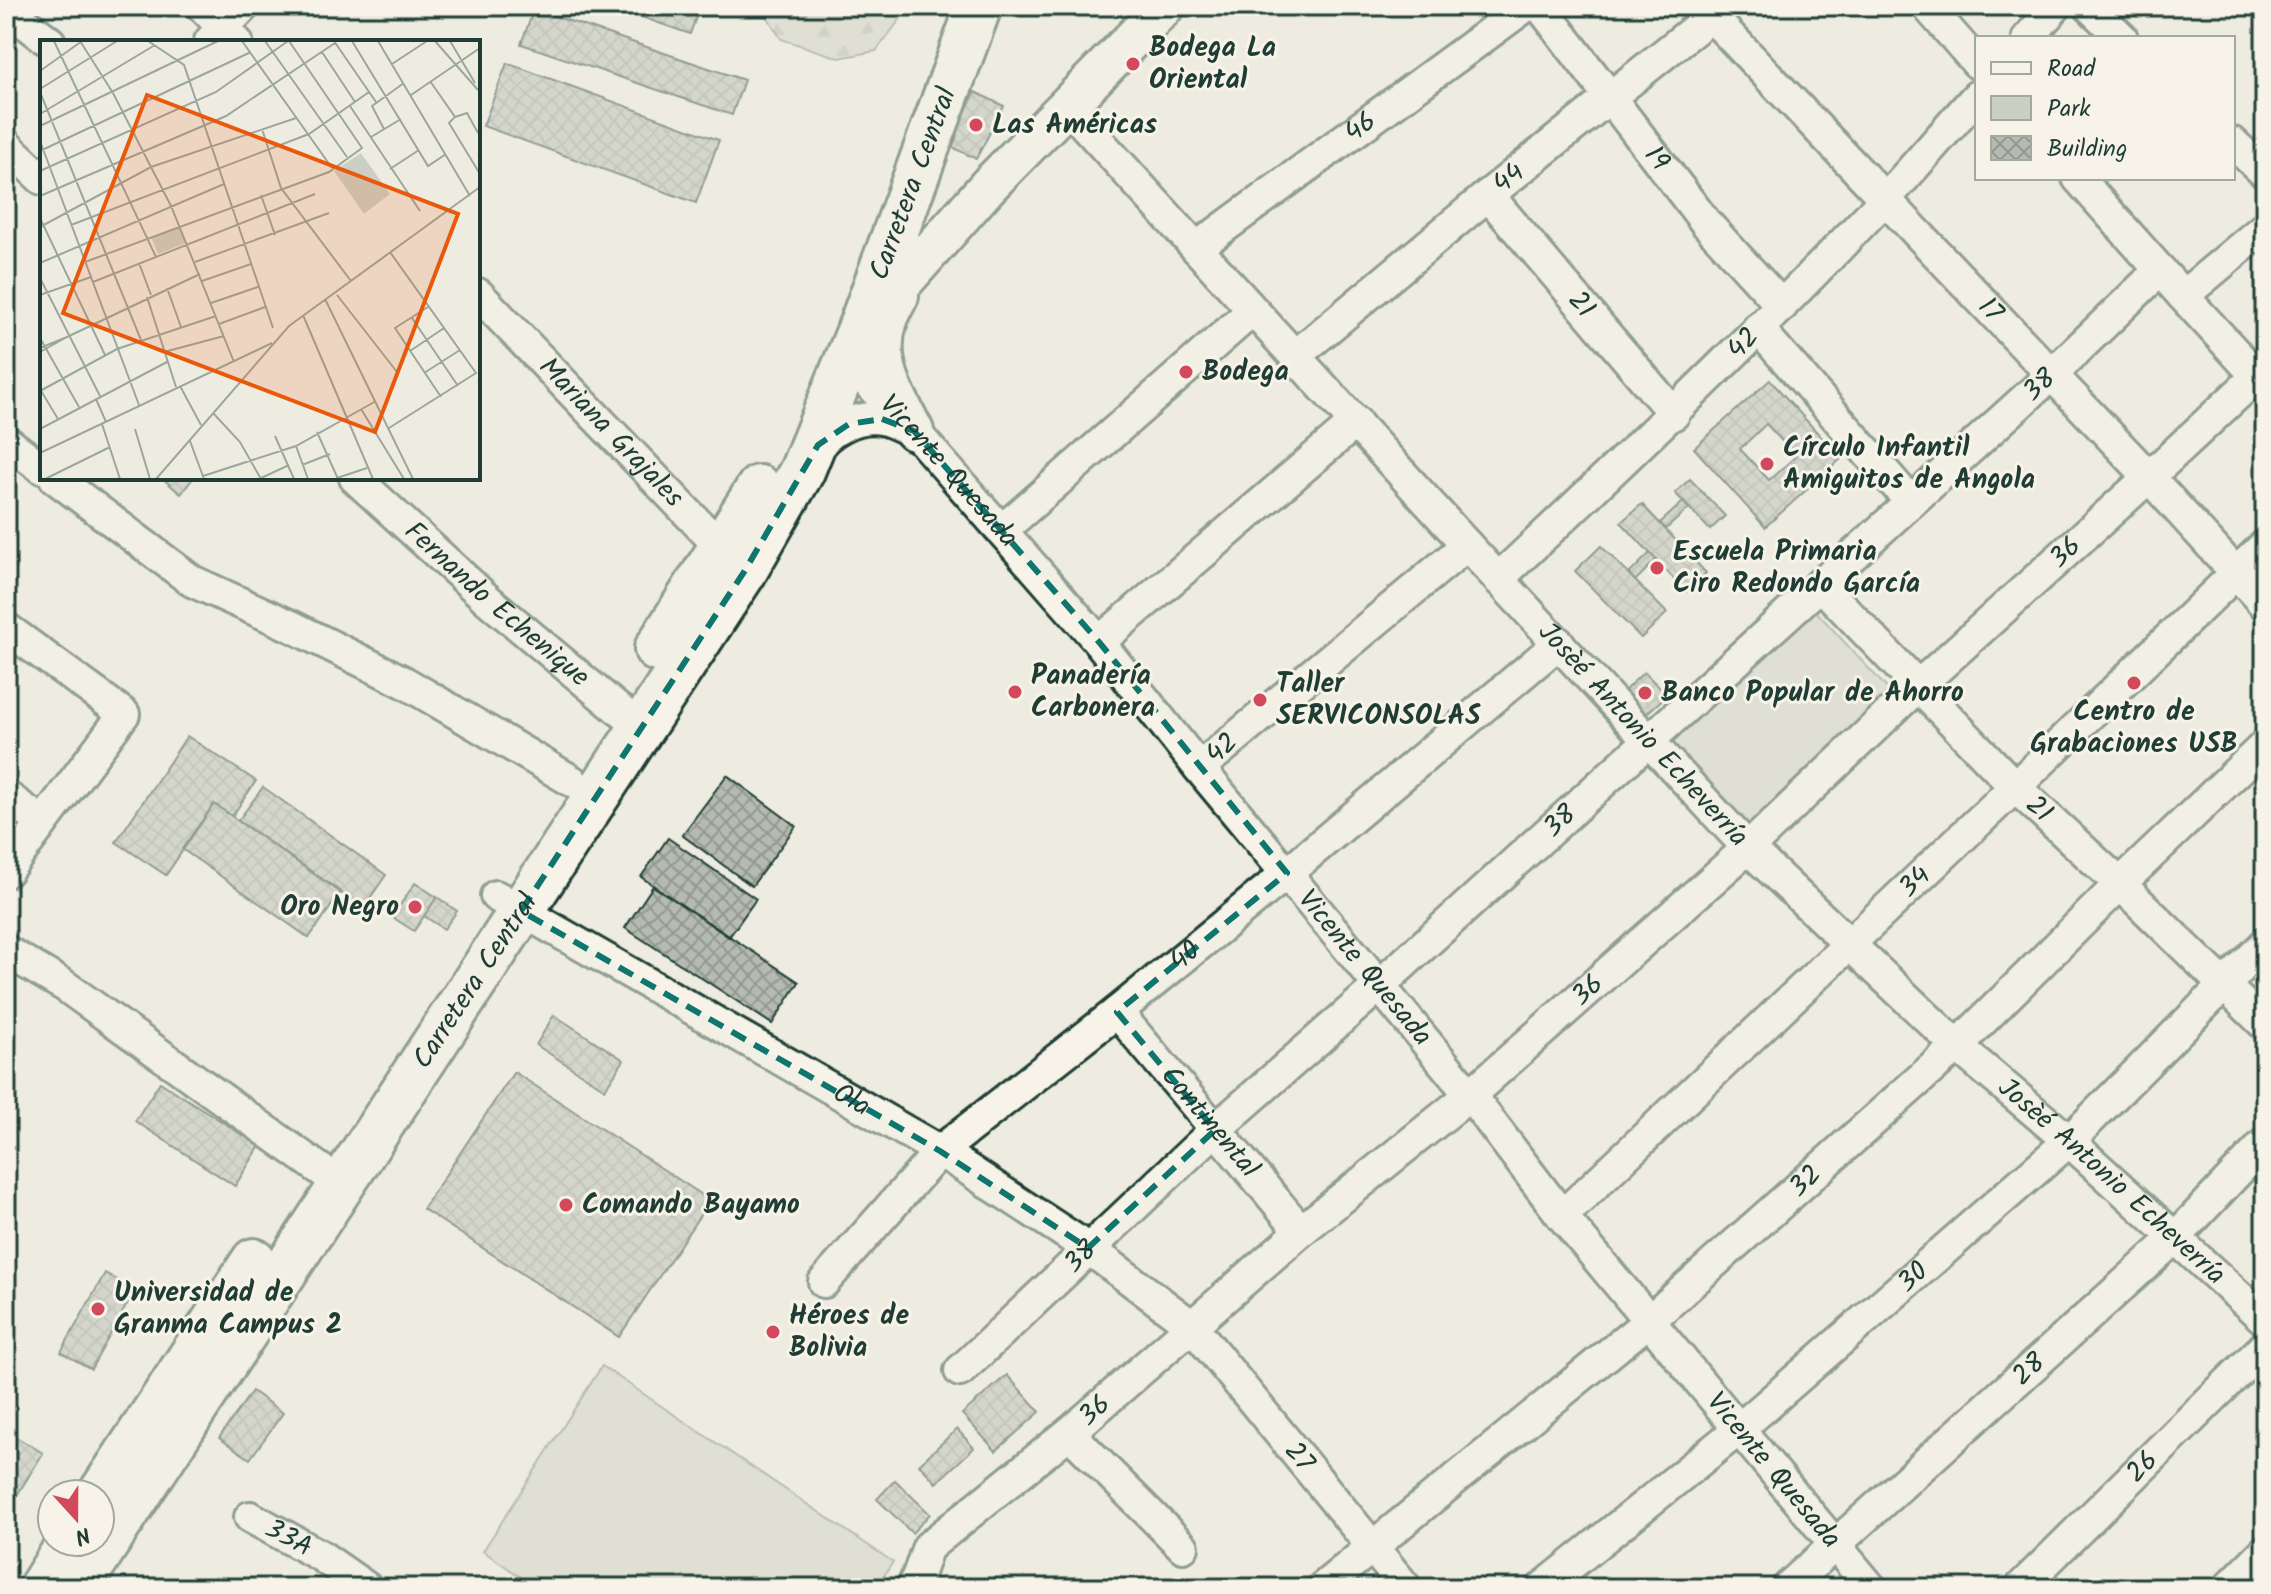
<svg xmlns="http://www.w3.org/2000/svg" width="2271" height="1594" viewBox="0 0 2271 1594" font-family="Kalam,sans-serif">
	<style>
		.forest { fill: url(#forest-firs); stroke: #76867c; stroke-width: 2 }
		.park { fill: #cccfc4; stroke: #76867c; stroke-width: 2 }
		.building { fill: url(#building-cross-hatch); stroke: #1f3d34; stroke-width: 2; fill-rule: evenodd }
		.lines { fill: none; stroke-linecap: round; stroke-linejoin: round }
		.minor-casing { stroke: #1f3d34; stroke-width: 36 }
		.major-casing { stroke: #1f3d34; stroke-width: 44 }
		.highway-casing { stroke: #1f3d34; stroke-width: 50 }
		.minor { stroke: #f7f3e8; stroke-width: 30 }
		.major { stroke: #f7f3e8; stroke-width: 38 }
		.highway { stroke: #f7f3e8; stroke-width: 44 }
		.marked { fill: none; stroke: #0f766e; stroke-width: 6; stroke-dasharray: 16 10; stroke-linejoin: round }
		.poi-dot { fill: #d1495b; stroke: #f7f3e8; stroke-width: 3 }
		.labels { text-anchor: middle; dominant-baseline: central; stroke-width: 6; stroke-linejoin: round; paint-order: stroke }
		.poi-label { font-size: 28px; font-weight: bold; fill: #1f3d34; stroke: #f7f3e8; text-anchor: start }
		.street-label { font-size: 28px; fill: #1f3d34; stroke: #f7f3e8 }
		.inset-road { fill: none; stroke: #9ba69c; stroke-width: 2 }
		.view { fill: #e8590c; fill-opacity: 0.15; stroke: #e8590c; stroke-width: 4 }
		.inset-edge { fill: none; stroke: #1f3d34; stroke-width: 4 }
	</style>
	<defs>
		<pattern id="forest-firs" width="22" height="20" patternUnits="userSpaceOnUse" patternTransform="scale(2)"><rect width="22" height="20" fill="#cccfc4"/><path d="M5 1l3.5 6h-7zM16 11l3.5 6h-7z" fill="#afb3a9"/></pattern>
		<pattern id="building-cross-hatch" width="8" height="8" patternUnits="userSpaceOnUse" patternTransform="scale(2)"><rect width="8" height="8" fill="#b5bbb0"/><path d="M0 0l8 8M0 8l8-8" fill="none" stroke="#939990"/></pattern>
	</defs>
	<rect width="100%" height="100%" fill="#eeece1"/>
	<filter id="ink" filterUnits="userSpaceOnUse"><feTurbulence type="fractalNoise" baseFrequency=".0125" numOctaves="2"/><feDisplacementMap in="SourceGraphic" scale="16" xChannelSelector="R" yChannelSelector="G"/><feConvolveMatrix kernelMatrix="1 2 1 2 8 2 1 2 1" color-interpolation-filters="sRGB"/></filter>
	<g filter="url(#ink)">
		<!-- forest -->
		<path class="forest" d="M761,6h129l11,12 -25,33 -37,7 -58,-19z"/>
		<!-- park -->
		<path class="park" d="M1813,608l84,91 -149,136 -84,-90z
			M602,1366l291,196 -17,26h-339l-54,-37z"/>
		<!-- building -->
		<path class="building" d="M610,6h90l-10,28z
			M534,9l210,71 -12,35 -211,-71z
			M507,63l212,77 -23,63 -213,-77z
			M975,92l29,14 -28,53 -28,-14z
			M1770,380l71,79 -76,68 -71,-79zM1766,424l30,32 -27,24 -29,-31z
			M162,478h31l-12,16z
			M1690,479l35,37 -15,14 -35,-37z
			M1683,502l6,6 -23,21 -6,-6z
			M1642,504l64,69 -20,19 -65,-70z
			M1601,546l66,67 -26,25 -66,-67z
			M1650,553l6,7 -21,21 -6,-7z
			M1644,672l23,23 -21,19 -22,-23z
			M187,736l69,45 -24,35 -18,-12 -48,71 -50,-33z
			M727,775l69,51 -44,60 -70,-51z
			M263,787l123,88 -23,33 -125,-87z
			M214,804l127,88 -32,46 -127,-89z
			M668,838l88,61 -27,38 -88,-60z
			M415,883l22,14 -23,34 -22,-14z
			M653,886l146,96 -27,42 -147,-96z
			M437,897l20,14 -13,18 -20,-13z
			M554,1015l70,45 -19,29 -69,-44z
			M514,1072l196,128 -91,137 -196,-128z
			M160,1082l100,64 -25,40 -100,-65z
			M105,1273l30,17 -44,79 -30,-17z
			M1007,1375l33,37 -44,39 -34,-37z
			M252,1391l31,22 -33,46 -31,-21z
			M957,1429l17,19 -38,35 -17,-19z
			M6,1431l37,22 -29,47 -8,-5z
			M895,1480l35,34 -18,19 -35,-34z"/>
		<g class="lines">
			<defs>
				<g id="minor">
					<path d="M202,6l35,36"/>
					<path id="s1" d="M1540,6l166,217 76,83"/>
					<path d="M1927,6l50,57"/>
					<path d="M2089,6l33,32"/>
					<path d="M6,8l44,34"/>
					<path id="s2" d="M1712,17l437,460 116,128"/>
					<path d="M2028,38l28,-32"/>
					<path d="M210,41l34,-35"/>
					<path id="s3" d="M1066,105l401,440 281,303 209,198 112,95 196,179"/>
					<path d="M2233,143l32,30"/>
					<path d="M6,145l36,34"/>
					<path d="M2078,178l105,118 82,89"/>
					<path id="s4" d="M1488,195l186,219"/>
					<path id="s5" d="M1196,248l330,-242"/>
					<path id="s6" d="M478,294l254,265"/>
					<path d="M2183,296l82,-69"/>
					<path d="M1758,328l152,173"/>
					<path id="s7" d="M1295,356l193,-161 236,-189"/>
					<path id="s8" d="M847,361l67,70 185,211 100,126 271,327 92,121 309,372"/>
					<path d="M6,441l36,27"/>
					<path d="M814,452c13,-21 42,-37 67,-33 11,2 21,8 31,12"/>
					<path d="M55,478l137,103 99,45 113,56 168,99"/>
					<path id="s9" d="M355,478l133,122 130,109 24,17"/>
					<path d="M1002,530l250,-219"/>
					<path id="s10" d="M1498,579c132,-124 262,-248 386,-379 32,-34 62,-70 93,-104"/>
					<path id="s11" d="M1820,584l195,203 105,97 145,141"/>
					<path d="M6,628l118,86 -118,158"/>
					<path d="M1099,642l257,-220"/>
					<path id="s12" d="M1199,768l268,-223"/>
					<path d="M6,796l36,26"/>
					<path id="s13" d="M496,896l444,255 148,97 104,78 214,262"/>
					<path d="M6,951l59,35 277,199"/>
					<path id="s14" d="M1117,1012l184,219"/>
					<path id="s15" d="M1562,1216l453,-429 250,-242"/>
					<path id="s16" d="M824,1282l116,-131 177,-139 170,-139 272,-230"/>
					<path id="s17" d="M960,1371l255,-241 165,-145 671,-610 109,-105"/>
					<path d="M1069,1433l114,114"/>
					<path id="s18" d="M250,1517l71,39 46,32"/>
					<path id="s19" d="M911,1588c9,-12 11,-27 17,-41l141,-114 232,-202 169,-136 278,-247 170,-162 231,-209 108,-101"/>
					<path id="s20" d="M1322,1588l328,-268 307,-274 163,-162 145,-139"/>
					<path id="s21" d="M1542,1588l196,-158 331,-289 196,-197"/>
					<path id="s22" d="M1787,1588l388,-350 90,-95"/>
					<path id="s23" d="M2020,1588l245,-242"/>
					<path d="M2228,1588l37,-37"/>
				</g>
				<path id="major" d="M899,296c-31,52 -10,87 15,135
					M866,324l123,-139 176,-179"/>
				<g id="highway">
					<path d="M657,649l102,-161"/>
					<path d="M100,1495l154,-234"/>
					<path d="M41,1588l29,-46"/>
					<path id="s24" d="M77,1588l667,-1016 58,-101 56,-137 121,-328"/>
				</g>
			</defs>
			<!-- minor casing -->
			<use href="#minor" class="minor-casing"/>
			<!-- major casing -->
			<use href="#major" class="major-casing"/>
			<!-- highway casing -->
			<use href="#highway" class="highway-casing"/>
			<!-- minor -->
			<use href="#minor" class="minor"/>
			<!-- major -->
			<use href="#major" class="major"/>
			<!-- highway -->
			<use href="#highway" class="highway"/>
		</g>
	</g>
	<!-- marked area -->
	<path d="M0 0H2271V1594H0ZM882,419l32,12 185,211 188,231 -170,139 98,118 -127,118 -148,-97 -419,-240 223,-339 74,-127 31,-21z" fill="#eeece1" fill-opacity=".55" fill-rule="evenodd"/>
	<path class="marked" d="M882,419l32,12 185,211 188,231 -170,139 98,118 -127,118 -148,-97 -419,-240 223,-339 74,-127 31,-21z"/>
	<!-- markers -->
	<g class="poi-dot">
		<circle cx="1133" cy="64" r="8"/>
		<circle cx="976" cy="125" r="8"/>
		<circle cx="1186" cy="372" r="8"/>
		<circle cx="1767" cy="464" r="8"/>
		<circle cx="1657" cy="568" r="8"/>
		<circle cx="2134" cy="683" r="8"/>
		<circle cx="1015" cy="692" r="8"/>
		<circle cx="1645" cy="693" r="8"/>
		<circle cx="1260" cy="700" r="8"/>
		<circle cx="415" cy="907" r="8"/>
		<circle cx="566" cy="1205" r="8"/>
		<circle cx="98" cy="1309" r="8"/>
		<circle cx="773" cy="1332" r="8"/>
	</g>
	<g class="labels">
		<!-- poi labels -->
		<g class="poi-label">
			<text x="1149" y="48">Bodega La<tspan x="1149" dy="32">Oriental</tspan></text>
			<text x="992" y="125">Las Américas</text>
			<text x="1202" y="372">Bodega</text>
			<text x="1783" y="448">Círculo Infantil<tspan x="1783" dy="32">Amiguitos de Angola</tspan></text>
			<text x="1673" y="552">Escuela Primaria<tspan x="1673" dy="32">Ciro Redondo García</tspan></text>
			<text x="1031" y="676">Panadería<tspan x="1031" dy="32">Carbonera</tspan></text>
			<text x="1276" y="684">Taller<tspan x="1276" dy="32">SERVICONSOLAS</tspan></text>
			<text x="1661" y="693">Banco Popular de Ahorro</text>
			<text x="2134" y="712" text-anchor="middle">Centro de<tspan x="2134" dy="32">Grabaciones USB</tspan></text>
			<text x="399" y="907" text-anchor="end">Oro Negro</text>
			<text x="582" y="1205">Comando Bayamo</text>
			<text x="114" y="1293">Universidad de<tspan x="114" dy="32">Granma Campus 2</tspan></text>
			<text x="789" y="1316">Héroes de<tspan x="789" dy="32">Bolivia</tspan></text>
		</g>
		<!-- street labels -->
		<g class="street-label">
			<text stroke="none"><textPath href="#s5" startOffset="204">46</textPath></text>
			<text stroke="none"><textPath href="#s1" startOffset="192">19</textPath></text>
			<text stroke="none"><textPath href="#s7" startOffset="278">44</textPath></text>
			<text stroke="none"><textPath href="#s24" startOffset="1640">Carretera Central</textPath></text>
			<text stroke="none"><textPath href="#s4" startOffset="144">21</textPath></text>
			<text stroke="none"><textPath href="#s2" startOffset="404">17</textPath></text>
			<text stroke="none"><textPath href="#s10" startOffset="340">42</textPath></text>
			<text stroke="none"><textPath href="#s17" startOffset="1462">38</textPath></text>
			<text stroke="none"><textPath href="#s6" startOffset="192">Mariana Grajales</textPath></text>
			<text stroke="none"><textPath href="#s8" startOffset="150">Vicente Quesada</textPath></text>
			<text stroke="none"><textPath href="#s19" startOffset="1556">36</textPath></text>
			<text stroke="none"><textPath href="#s9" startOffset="190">Fernando Echenique</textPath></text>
			<text stroke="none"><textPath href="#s3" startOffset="854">Josèé Antonio Echeverría</textPath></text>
			<text stroke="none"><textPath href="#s12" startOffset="30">42</textPath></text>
			<text stroke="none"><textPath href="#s11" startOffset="314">21</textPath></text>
			<text stroke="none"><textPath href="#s17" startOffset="814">38</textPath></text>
			<text stroke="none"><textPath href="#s15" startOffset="486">34</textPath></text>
			<text stroke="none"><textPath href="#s16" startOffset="488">40</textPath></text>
			<text stroke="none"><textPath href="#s8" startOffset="798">Vicente Quesada</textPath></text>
			<text stroke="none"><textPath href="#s24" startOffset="726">Carretera Central</textPath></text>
			<text stroke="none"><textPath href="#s19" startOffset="908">36</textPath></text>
			<text stroke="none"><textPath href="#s13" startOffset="410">Ola</textPath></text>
			<text stroke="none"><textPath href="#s14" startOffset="144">Continental</textPath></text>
			<text stroke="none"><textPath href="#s20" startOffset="632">32</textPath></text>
			<text stroke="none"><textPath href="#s3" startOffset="1502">Josèé Antonio Echeverría</textPath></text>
			<text stroke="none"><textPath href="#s17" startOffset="166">38</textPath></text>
			<text stroke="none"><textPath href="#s21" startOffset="484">30</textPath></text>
			<text stroke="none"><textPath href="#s22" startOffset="326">28</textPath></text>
			<text stroke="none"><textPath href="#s19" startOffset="260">36</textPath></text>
			<text stroke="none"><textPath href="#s13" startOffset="988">27</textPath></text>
			<text stroke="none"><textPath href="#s23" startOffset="172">26</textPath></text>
			<text stroke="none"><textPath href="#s8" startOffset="1446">Vicente Quesada</textPath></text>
			<text stroke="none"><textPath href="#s18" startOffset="44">33A</textPath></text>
		</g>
	</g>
	<!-- overview -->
	<g transform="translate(40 40)">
		<rect width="440" height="440" fill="#eeece1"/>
		<path d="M321,113l29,41 -26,20 -30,-43zM139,186l7,17 -28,11 -7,-17z" fill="#cccfc4"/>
		<path class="inset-road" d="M14,1l102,216M40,1l33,52 58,113 63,156M108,1l36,24 89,263M202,1l90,127M225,1l82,116M294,1l42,61M312,1l76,125 18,-12M338,1l92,155M395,1l43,49M410,1l25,42M282,12l33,50M352,24l35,-23M0,31l42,-30M390,41l25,36 -6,6 31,51M0,49l77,-48M0,52l101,248M371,55l69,-47M310,66l70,105M0,74l115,-69M415,77l12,-4 11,20M0,86l178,-85M222,89l19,59 70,93M344,89l-12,-23 32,-23M331,97l30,-18M0,101l99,264M0,111l211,-99M350,129l29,-19M0,131l176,-79 72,-51M221,155l14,40M0,156l186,-80 109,-73M0,178l65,137M31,185l238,-91 60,-42M0,187l111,-60 145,-49M45,222l244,-90 33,-24 -73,-107M155,222l134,-49M0,223l184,-79M99,223l12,32M0,238l60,118M162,241l49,-17M53,242l222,-88M127,248l14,39M0,255l51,-18M297,255l60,77M107,257l29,90M285,259l88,180M171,263l47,-16M388,267l-33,21 46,69M263,275l70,164M372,278l46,68M179,284l46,-17M27,297l133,-63M0,298l39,69M0,308l27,-11 -27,15M370,311l34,-23M124,312l60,-16M384,333l36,-23M140,346l21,39M0,349l18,30M0,351l77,-42 99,-33M56,359l10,23M321,369l43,70M173,373l27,29 21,37M62,384l18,55M349,388l87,-55 -86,-121M0,389l127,-67M95,389l15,50M277,392l21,47M235,396l19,43M150,401l14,38M256,406l12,33M0,413l232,-110M262,425l28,-11M163,436l93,-30 80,-45M5,439l65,-32M116,439l133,-153 191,-139M219,439l30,-14M294,439l33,-11"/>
		<path class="view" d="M107,55l311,119 -83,218 -312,-119z"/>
		<rect width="440" height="440" class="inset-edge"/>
	</g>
	<!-- margin -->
	<rect width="2271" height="1594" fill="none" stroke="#f7f3e8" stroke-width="32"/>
	<rect x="16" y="16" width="2239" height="1562" fill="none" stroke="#1f3d34" stroke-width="3" filter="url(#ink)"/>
	<!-- legend -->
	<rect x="1975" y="36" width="260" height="144" fill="#f7f3e8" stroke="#a1aaa0" stroke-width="2"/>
	<rect x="1991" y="62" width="40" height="12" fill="#f7f3e8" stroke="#a1aaa0" stroke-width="2"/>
	<text x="2047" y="76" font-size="24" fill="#1f3d34">Road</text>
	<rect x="1991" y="96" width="40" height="24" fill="#cccfc4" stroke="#a1aaa0" stroke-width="2"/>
	<text x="2047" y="116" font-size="24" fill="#1f3d34">Park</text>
	<rect x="1991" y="136" width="40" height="24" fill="url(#building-cross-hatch)" stroke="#a1aaa0" stroke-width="2"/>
	<text x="2047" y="156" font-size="24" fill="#1f3d34">Building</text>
	<!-- north arrow -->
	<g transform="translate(76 1518) rotate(159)"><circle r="38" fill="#f7f3e8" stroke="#a1aaa0" stroke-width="2"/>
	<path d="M0-6L14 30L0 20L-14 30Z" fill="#d1495b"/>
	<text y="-12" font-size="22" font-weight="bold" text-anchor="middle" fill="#1f3d34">N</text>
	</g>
</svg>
